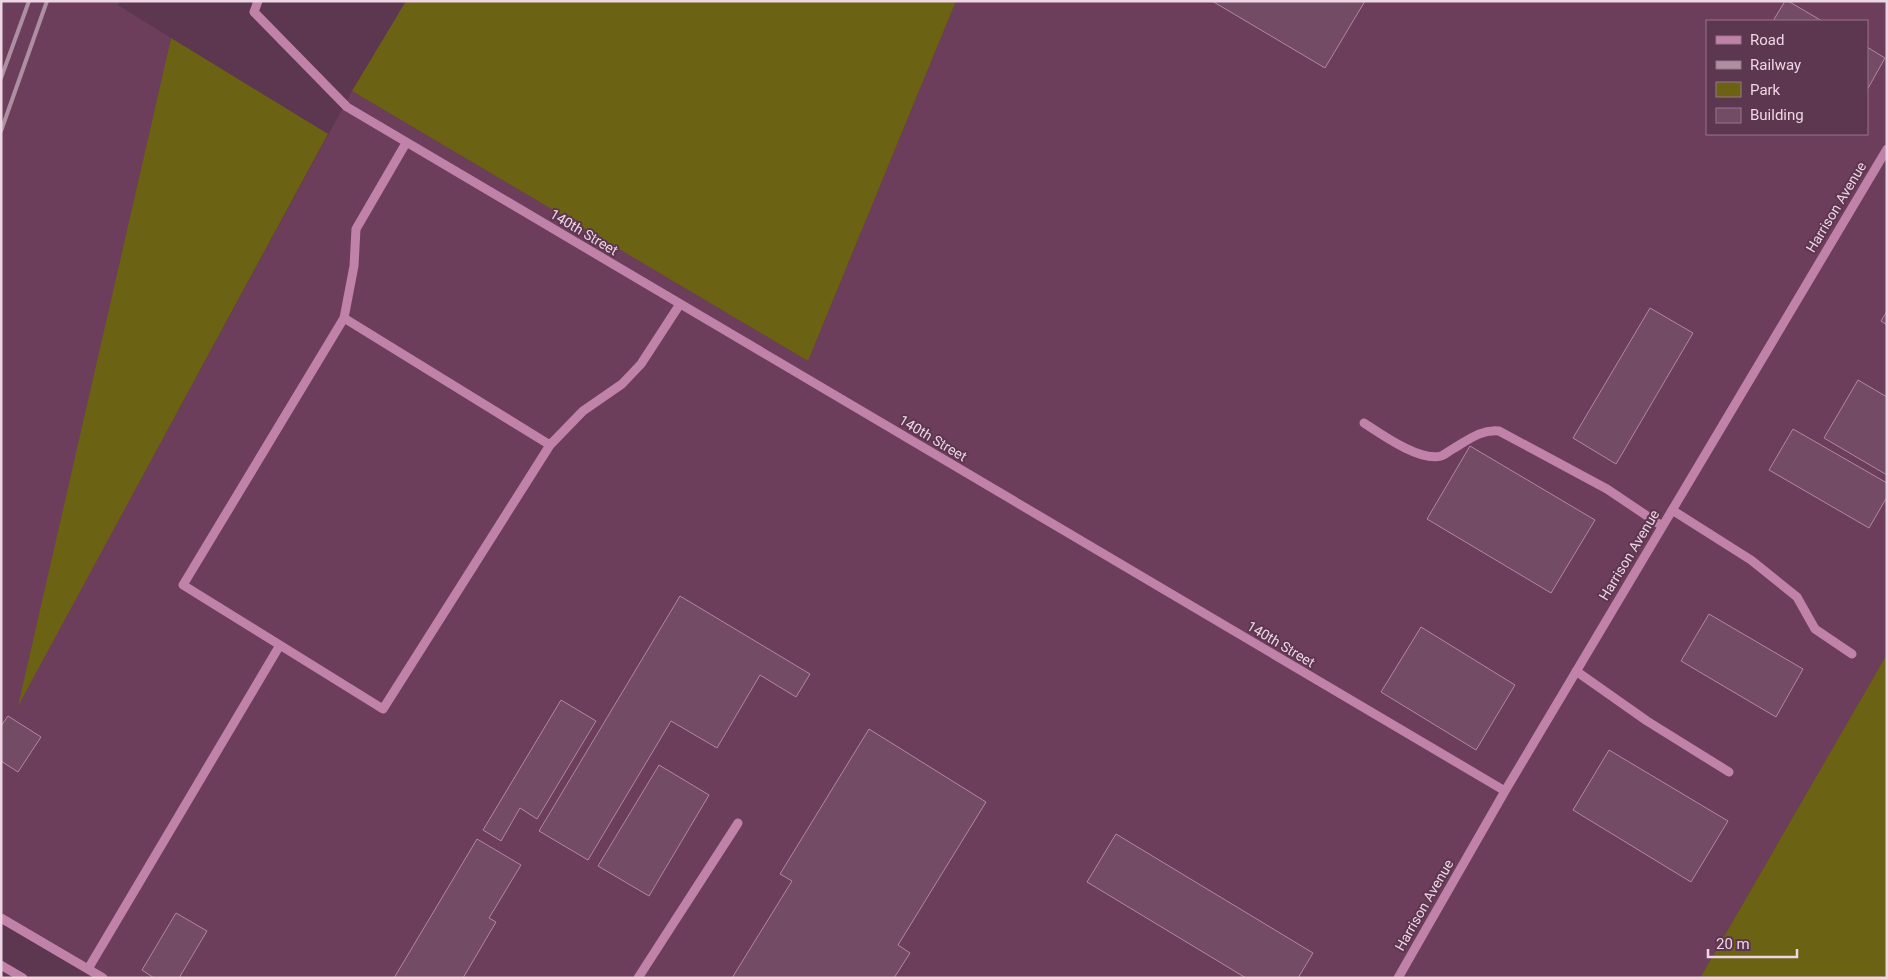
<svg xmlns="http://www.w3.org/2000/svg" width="1888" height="979" viewBox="0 0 1888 979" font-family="Roboto,sans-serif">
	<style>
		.built { fill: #6c3e5c; fill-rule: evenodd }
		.green { fill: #6c6213 }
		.building { fill: #744b65; stroke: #b386a2 }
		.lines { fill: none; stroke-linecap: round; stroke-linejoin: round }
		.minor { stroke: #c082a9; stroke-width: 9 }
		.rail { stroke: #ae8fa2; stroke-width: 4 }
		.labels { text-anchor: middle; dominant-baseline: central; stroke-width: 4; stroke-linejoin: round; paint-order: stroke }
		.street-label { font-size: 14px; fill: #efd6e5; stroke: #5d364f }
	</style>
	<rect width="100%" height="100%" fill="#5d364f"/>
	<!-- built -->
	<path class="built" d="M1,1h119l-2,4 53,33 -152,665 333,-612 456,270 148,-360h931v653l-187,324h-1600l-99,-58zM1707,21h160v113h-160z"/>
	<!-- green -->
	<path class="green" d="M406,1h550l-148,360 -456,-270z
		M171,38l157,96 -310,572z
		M1887,654v324h-187z"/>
	<!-- building -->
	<path class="building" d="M1212,1h153l-40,67z
		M1785,1h3l34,20h-49z
		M1867,47l18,11 -18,32z
		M1650,308l43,25 -77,131 -43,-26z
		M1887,311v14l-6,-4z
		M1858,380l29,17v78l-63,-37z
		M1793,429l94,54v14l-18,31 -100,-58z
		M1470,446l125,74 -44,73 -124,-74z
		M680,596l130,78 -14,23 -36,-22 -43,73 -46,-27 -83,139 -49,-29z
		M1709,614l94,55 -27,48 -95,-56z
		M1421,627l94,58 -39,65 -95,-58z
		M561,700l35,21 -59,98 -17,-11 -19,33 -18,-11z
		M8,716l33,21 -23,35 -17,-11v-35z
		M869,729l117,73 -88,143 12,8 -16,25h-162l60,-97 -12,-7z
		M1609,750l119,71 -37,61 -118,-72z
		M659,765l50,30 -60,101 -51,-30z
		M1116,834l197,119 -15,25h-52l-159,-96z
		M477,839l44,26 -32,53 7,4 -33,56h-69z
		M176,913l31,18 -28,47h-25l-12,-8z"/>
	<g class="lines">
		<!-- minor -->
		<path class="minor" d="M258,1l-4,11 93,95 1158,684
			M406,143l-50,86 -2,37 -10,52 -161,267 200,124 167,-264 33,-34 39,-27 19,-20 39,-60
			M344,318l206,127
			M1364,423c17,11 56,39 77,33 3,-1 7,-4 10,-6 16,-9 29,-21 48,-19l108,58 55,37
			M1672,510l79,50 46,37 18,32 37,25
			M1576,671l71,50 82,51
			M1,918l102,60
			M1,965l22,13
			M88,969l192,-324
			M638,978l100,-155
			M1398,978l107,-187 382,-642"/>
		<!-- rail -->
		<path class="rail" d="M1,78l28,-77
			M1,131l46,-130"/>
	</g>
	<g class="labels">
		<!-- street labels -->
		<g class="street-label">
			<text transform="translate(1836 207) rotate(-59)">Harrison Avenue</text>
			<text transform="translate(584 232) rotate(31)">140th Street</text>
			<text transform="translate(933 438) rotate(31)">140th Street</text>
			<text transform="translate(1629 555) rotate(-59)">Harrison Avenue</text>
			<text transform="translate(1281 644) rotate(31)">140th Street</text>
			<text transform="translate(1424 905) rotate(-60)">Harrison Avenue</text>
		</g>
	</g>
	<!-- border -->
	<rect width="1888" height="979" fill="none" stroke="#efd6e5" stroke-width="5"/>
	<!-- legend -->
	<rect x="1706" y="20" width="162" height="115" fill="#5d364f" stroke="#97768b"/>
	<rect x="1716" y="36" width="25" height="8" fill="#c082a9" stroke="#97768b"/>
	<text x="1750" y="45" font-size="15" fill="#efd6e5">Road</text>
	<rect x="1716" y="61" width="25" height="8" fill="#ae8fa2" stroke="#97768b"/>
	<text x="1750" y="70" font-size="15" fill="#efd6e5">Railway</text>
	<rect x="1716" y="82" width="25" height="15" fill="#6c6213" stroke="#97768b"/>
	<text x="1750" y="95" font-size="15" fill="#efd6e5">Park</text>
	<rect x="1716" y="108" width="25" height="15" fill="#744b65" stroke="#97768b"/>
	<text x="1750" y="120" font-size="15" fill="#efd6e5">Building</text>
	<!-- scale -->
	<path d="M1708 949v8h89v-8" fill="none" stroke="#efd6e5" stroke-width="2.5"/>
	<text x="1716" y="949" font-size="15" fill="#efd6e5" stroke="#5d364f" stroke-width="4" paint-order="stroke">20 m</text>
</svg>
